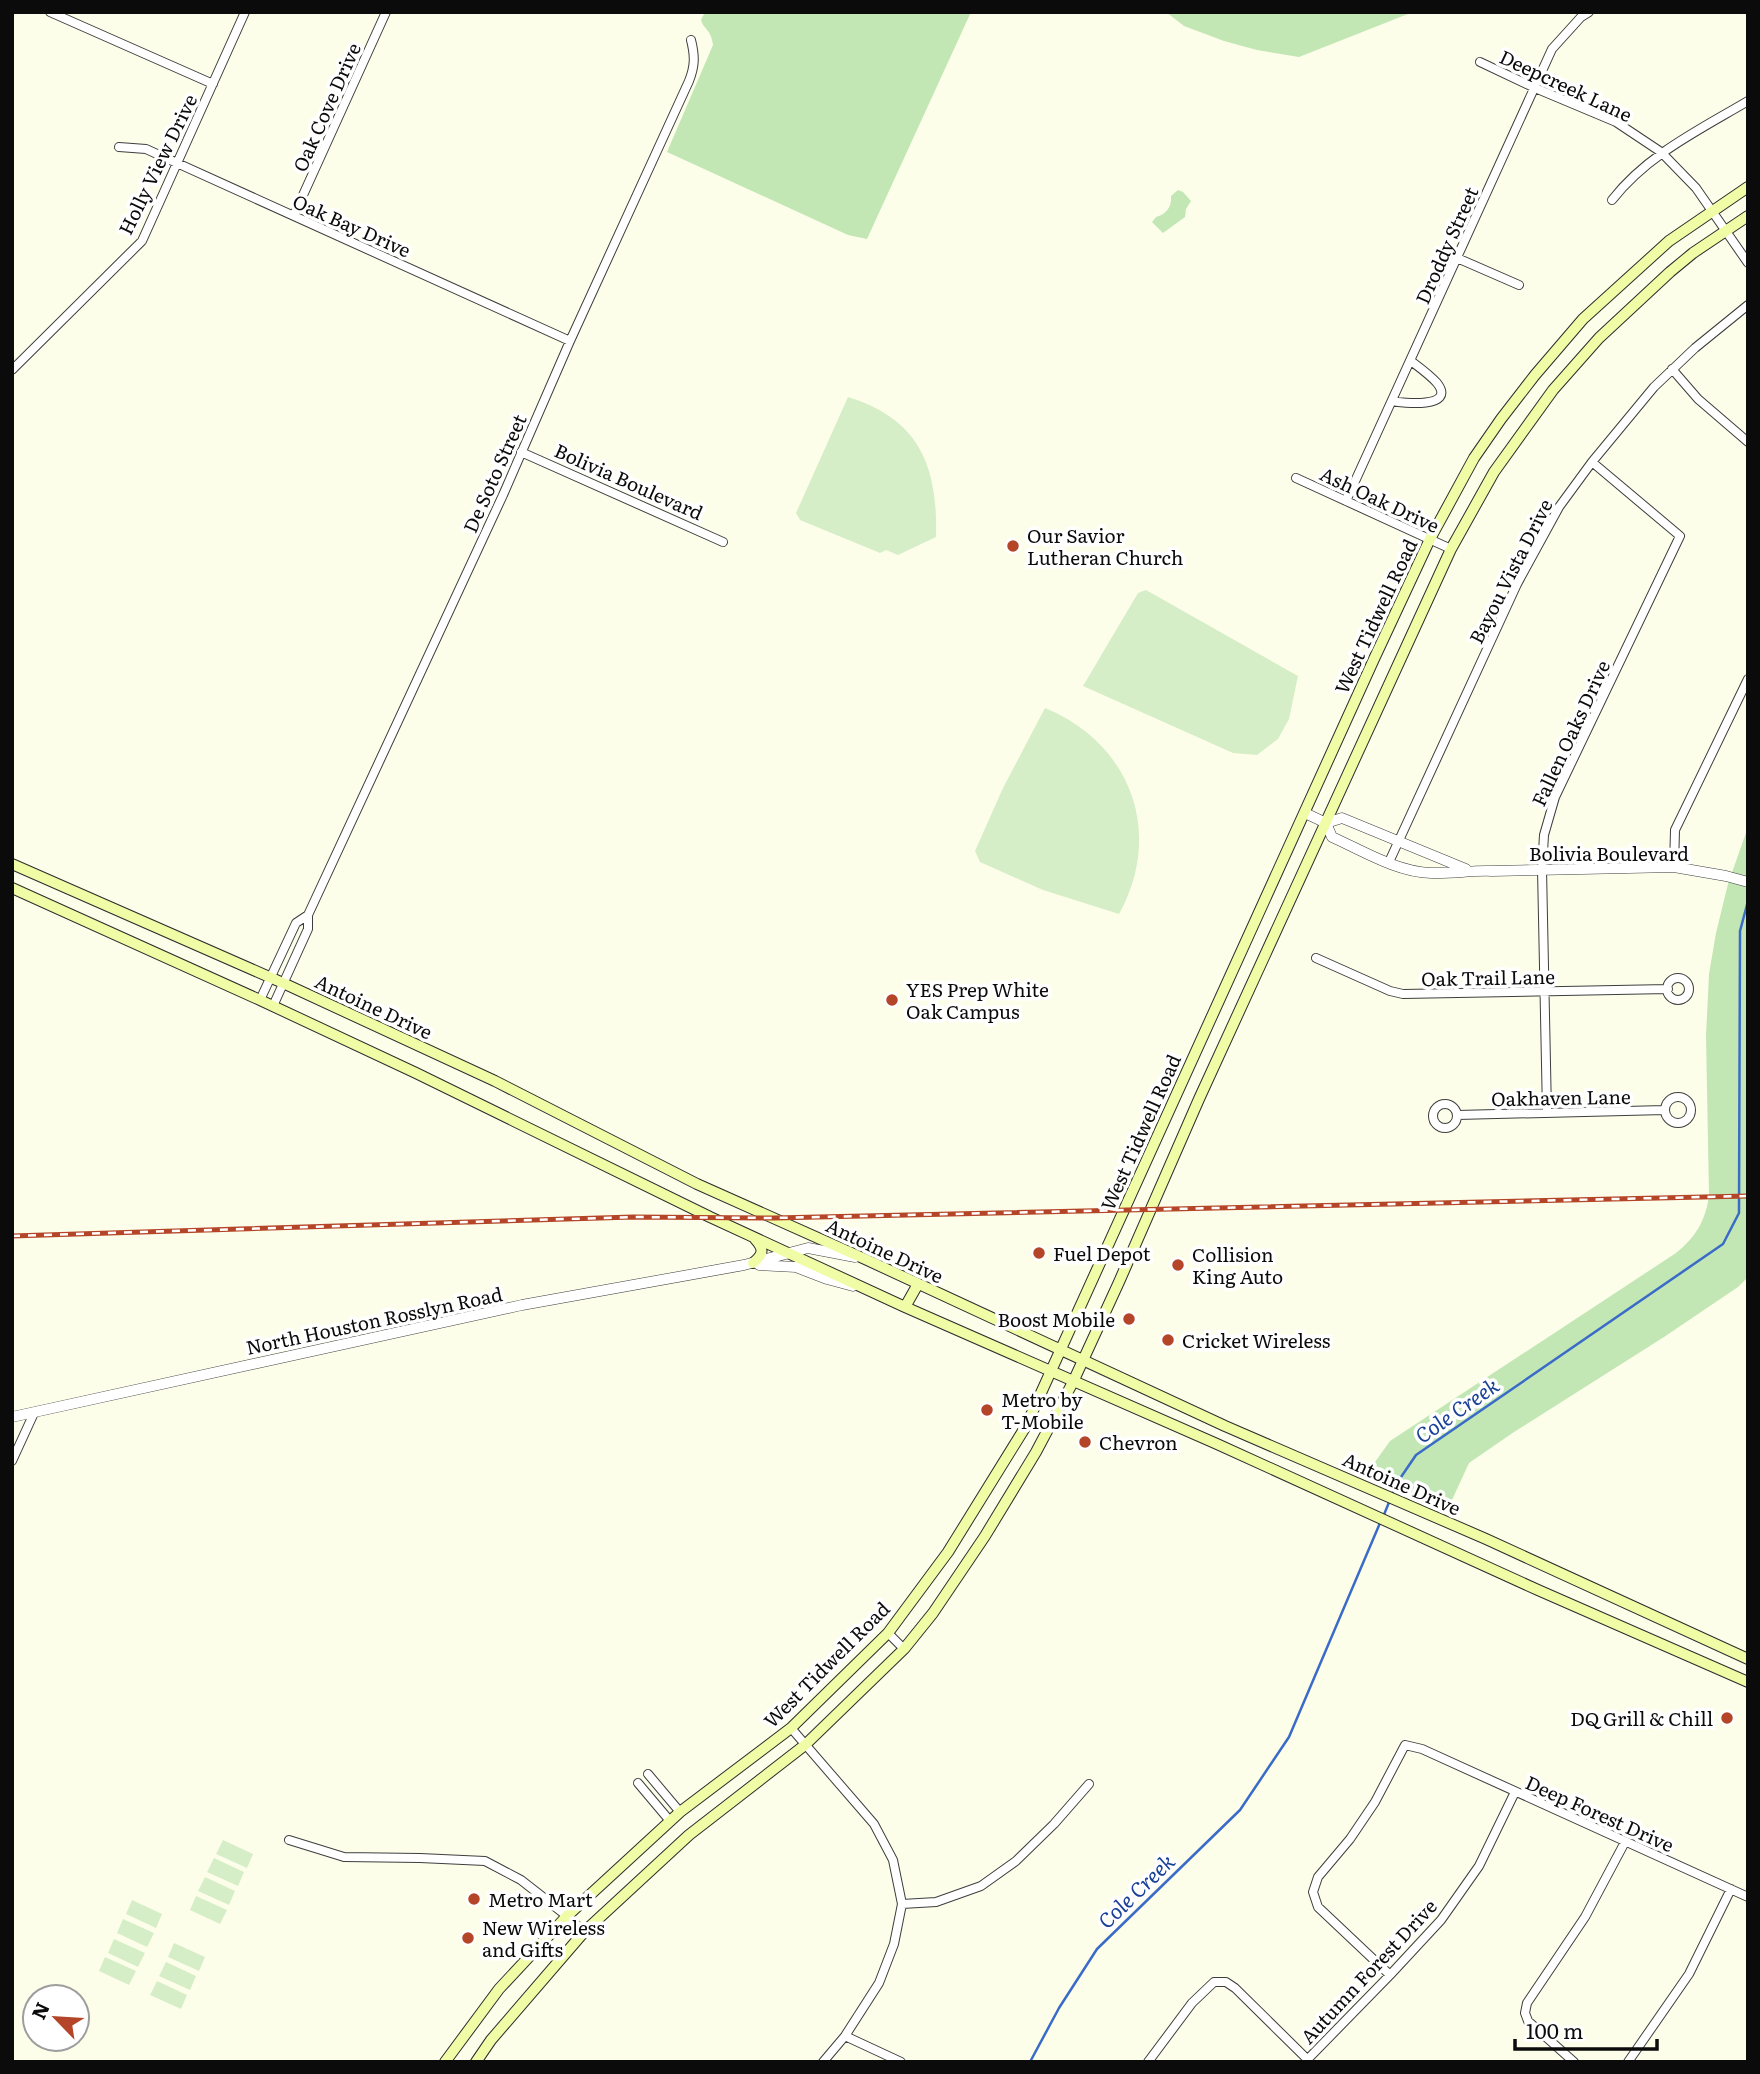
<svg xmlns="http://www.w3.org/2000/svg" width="1760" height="2074" viewBox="0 0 1760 2074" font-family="Literata,serif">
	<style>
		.green { fill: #c2e7b5 }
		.pitch { fill: #d6eec7 }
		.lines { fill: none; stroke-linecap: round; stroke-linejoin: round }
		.stream { stroke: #3a6bc8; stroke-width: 2.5 }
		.minor-casing { stroke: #3e3e3e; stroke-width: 10 }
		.tertiary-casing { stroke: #3e3e3e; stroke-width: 11 }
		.secondary-casing { stroke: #2d2d2d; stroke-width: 12 }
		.minor { stroke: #fff; stroke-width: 8 }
		.tertiary { stroke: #fff; stroke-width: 10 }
		.secondary { stroke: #f0fca6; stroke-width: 10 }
		.rail-casing { stroke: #b54528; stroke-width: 5 }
		.rail { stroke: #fff; stroke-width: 2.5; stroke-dasharray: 8; stroke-linecap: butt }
		.poi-dot { fill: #b54528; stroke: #fff; stroke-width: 2.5 }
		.labels { text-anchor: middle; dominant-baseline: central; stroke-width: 7; stroke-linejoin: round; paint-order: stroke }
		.street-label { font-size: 19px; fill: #0b0b0b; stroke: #fff }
		.poi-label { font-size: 19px; fill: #0b0b0b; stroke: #fff; text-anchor: start }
		.water-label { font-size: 21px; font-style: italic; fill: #194097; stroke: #fff }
	</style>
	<rect width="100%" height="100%" fill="#fdfee9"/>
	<!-- green -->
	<path class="green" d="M705,12h266l-104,227 -19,-4 -181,-83 46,-107c-2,-16 -9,-15 -12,-25z
		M1166,12h247l-114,45 -42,-7 -33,-9 -40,-15z
		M1178,190l5,2 8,9 -5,8 -1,8 -22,16 -11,-11 4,-5c11,-3 16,-11 15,-21z
		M1748,827v450l-10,10 -74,50 -150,95 -45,31 -23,50 -81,-37 25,-35 286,-188c20,-16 30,-33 33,-58l-3,-159 3,-62 7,-41 12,-49z"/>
	<!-- pitch -->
	<path class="pitch" d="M848,397c72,22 90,70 88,140l-38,18 -12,-5 -6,3 -80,-33 -4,-7z
		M1146,590l152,86 -9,43 -11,20 -21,16 -24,-2 -150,-67 55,-93z
		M1045,708c86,35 119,125 74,206l-76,-24 -63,-28 -5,-11 28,-63z
		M223,1840l30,14 -6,14 -31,-14z
		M214,1858l30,14 -6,14 -31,-14z
		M205,1877l30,14 -6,14 -31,-14z
		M196,1896l31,14 -7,14 -30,-14z
		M132,1900l30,14 -6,14 -30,-14z
		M123,1919l31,14 -7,14 -30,-14z
		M114,1939l31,14 -7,14 -30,-14z
		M174,1943l31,14 -6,14 -31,-14z
		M105,1957l31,14 -7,14 -30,-14z
		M166,1962l30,14 -6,14 -31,-14z
		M157,1981l30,14 -6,14 -31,-14z"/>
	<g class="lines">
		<!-- stream -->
		<path class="stream" d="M1392,1494l7,-14 17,-25 307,-211 16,-31 1,-282 8,-30
			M1383,1517l7,-17
			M1030,2062l29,-54 38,-59 143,-139 49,-73 91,-214"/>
		<defs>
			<path id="minor" d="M50,12l163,72
				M1480,62l55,26 81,34 45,30 35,36 52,75
				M119,147l27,2 424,192
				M1612,200c35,-45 87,-70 136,-99
				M294,215l92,-203
				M1457,258l62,27
				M1672,369l26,30 50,43
				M12,370l130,-129 103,-229
				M1392,401c10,2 65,8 45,-18 -7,-8 -18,-16 -26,-22
				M521,452l202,90
				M1296,478l155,71
				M1346,501l206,-452 29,-32 8,-5
				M1389,862l128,-278 42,-77 33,-45 62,-75 41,-39 53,-43
				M1674,867l1,-37 73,-151
				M1316,958l74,33 13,3 265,-5
				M1667 989a11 11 0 1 1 22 0a11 11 0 1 1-22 0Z
				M260,1000l36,-77 12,-8
				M273,1006l35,-77v-14l195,-420 67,-154 119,-260c6,-15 6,-25 2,-41
				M1665 1110a13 13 0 1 1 26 0a13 13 0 1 1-26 0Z
				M1433 1116a12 12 0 1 1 24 0a12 12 0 1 1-24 0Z
				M1547,1113l-5,-244 2,-34 11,-38 125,-261 -88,-74
				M1457,1115l208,-5
				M12,1461l22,-48
				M888,1633l16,16
				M791,1728l83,96 19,36 9,44 -8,40 -15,39 -34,53 -22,26
				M648,1774l32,38
				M638,1783l32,38
				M289,1840l55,17 76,1 65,3 36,19 46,36 17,16
				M902,1904l34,-2 45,-16 35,-25 38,-37 35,-40
				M1390,1975l-72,-68 -5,-15 5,-15 32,-38 25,-37 30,-57 17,4 326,148
				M845,2036l56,26
				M1148,2062l44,-59 22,-21h12l9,6 72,71
				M1305,2062l85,-87 51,-55 38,-54 36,-74
				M1574,2062l-46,-41 -3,-8 2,-10 58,-86 40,-75
				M1628,2062l61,-88 42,-85"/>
			<path id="tertiary" d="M1305,813l21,10 16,-5 124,51
				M1326,823l6,14c31,14 65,35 99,36 21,1 41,-3 61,-2l182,-4 52,9 22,6
				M759,1265l37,2 31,12 26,7
				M12,1417l510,-112 222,-40 64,-17 47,9"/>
			<path id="secondary" d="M12,864l271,119 212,98 202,103 168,75 360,167 261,113 262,120
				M12,888l248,112 156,73 294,144 195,90 312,137 321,146 210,92
				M753,1263c11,-9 11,-14 2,-24
				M905,1307l13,-23
				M445,2062l54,-73 68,-73 113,-104 111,-84 97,-95 60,-81 78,-126 348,-767 56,-120 44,-81 27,-39 34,-44 48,-56 86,-78 79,-54
				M476,2062l15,-22 93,-108 105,-97 116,-90 99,-96 29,-36 52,-77 51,-84 37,-70 46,-100 80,-183 252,-550 43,-77 59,-82 46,-52 71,-66 23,-19 55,-37"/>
		</defs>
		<!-- minor casing -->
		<use href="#minor" class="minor-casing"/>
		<!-- tertiary casing -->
		<use href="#tertiary" class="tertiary-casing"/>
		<!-- secondary casing -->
		<use href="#secondary" class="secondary-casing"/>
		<!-- minor -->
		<use href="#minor" class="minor"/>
		<!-- tertiary -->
		<use href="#tertiary" class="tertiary"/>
		<!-- secondary -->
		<use href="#secondary" class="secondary"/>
		<defs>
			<path id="rail" d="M12,1236l621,-19 141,1 974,-22"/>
		</defs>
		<!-- rail casing -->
		<use href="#rail" class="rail-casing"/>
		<!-- rail -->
		<use href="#rail" class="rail"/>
	</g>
	<!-- markers -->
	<g class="poi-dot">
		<circle cx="1013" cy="546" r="7"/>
		<circle cx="892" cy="1000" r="7"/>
		<circle cx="1039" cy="1253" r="7"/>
		<circle cx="1178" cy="1265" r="7"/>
		<circle cx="1129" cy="1319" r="7"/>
		<circle cx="1168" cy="1340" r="7"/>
		<circle cx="987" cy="1410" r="7"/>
		<circle cx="1085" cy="1442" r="7"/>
		<circle cx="1727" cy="1718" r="7"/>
		<circle cx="474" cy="1899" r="7"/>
		<circle cx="468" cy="1938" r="7"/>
	</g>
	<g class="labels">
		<!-- street labels -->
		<g class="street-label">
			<text transform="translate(1566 85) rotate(25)">Deepcreek Lane</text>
			<text transform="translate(326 107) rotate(-66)">Oak Cove Drive</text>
			<text transform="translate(157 164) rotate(-64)">Holly View Drive</text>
			<text transform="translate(352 225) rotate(24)">Oak Bay Drive</text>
			<text transform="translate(1446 245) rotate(-66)">Droddy Street</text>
			<text transform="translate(494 473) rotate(-66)">De Soto Street</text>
			<text transform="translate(629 481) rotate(24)">Bolivia Boulevard</text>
			<text transform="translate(1380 499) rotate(25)">Ash Oak Drive</text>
			<text transform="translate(1510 571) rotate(-63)">Bayou Vista Drive</text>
			<text transform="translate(1375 616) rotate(-65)">West Tidwell Road</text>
			<text transform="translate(1570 733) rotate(-65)">Fallen Oaks Drive</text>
			<text x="1609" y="853">Bolivia Boulevard</text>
			<text transform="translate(1488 977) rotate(-1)">Oak Trail Lane</text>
			<text transform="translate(374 1006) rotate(25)">Antoine Drive</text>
			<text transform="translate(1561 1097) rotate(-1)">Oakhaven Lane</text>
			<text transform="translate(1140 1132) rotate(-66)">West Tidwell Road</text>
			<text transform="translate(885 1250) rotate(25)">Antoine Drive</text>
			<text transform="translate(374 1320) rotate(-12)">North Houston Rosslyn Road</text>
			<text transform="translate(1402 1483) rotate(24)">Antoine Drive</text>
			<text transform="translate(826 1664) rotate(-45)">West Tidwell Road</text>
			<text transform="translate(1600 1813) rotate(24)">Deep Forest Drive</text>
			<text transform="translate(1368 1971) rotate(-47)">Autumn Forest Drive</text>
		</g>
		<!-- poi labels -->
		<g class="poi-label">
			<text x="1027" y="535">Our Savior<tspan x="1027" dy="22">Lutheran Church</tspan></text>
			<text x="906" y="989">YES Prep White<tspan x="906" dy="22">Oak Campus</tspan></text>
			<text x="1053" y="1253">Fuel Depot</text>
			<text x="1192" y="1254">Collision<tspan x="1192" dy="22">King Auto</tspan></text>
			<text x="1115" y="1319" text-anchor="end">Boost Mobile</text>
			<text x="1182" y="1340">Cricket Wireless</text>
			<text x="1001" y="1399">Metro by<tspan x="1001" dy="22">T-Mobile</tspan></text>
			<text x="1099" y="1442">Chevron</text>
			<text x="1713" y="1718" text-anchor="end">DQ Grill &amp; Chill</text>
			<text x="488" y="1899">Metro Mart</text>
			<text x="482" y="1927">New Wireless<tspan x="482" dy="22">and Gifts</tspan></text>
		</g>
		<!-- water labels -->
		<g class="water-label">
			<text transform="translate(1456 1409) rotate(-35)">Cole Creek</text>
			<text transform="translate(1135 1890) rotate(-44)">Cole Creek</text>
		</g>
	</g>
	<!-- border -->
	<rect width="1760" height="2074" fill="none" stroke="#0b0b0b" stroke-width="28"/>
	<!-- north arrow -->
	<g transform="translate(56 2018) rotate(295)"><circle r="33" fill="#ffffff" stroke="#9d9d9d" stroke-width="2"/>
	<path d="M0-5L12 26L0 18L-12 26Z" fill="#b54528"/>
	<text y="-10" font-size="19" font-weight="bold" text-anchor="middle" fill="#0b0b0b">N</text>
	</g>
	<!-- scale -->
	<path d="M1515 2039v10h142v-10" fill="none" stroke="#0b0b0b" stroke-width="3.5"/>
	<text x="1526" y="2039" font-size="21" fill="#0b0b0b" stroke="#ffffff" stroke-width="5" paint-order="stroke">100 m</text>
</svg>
